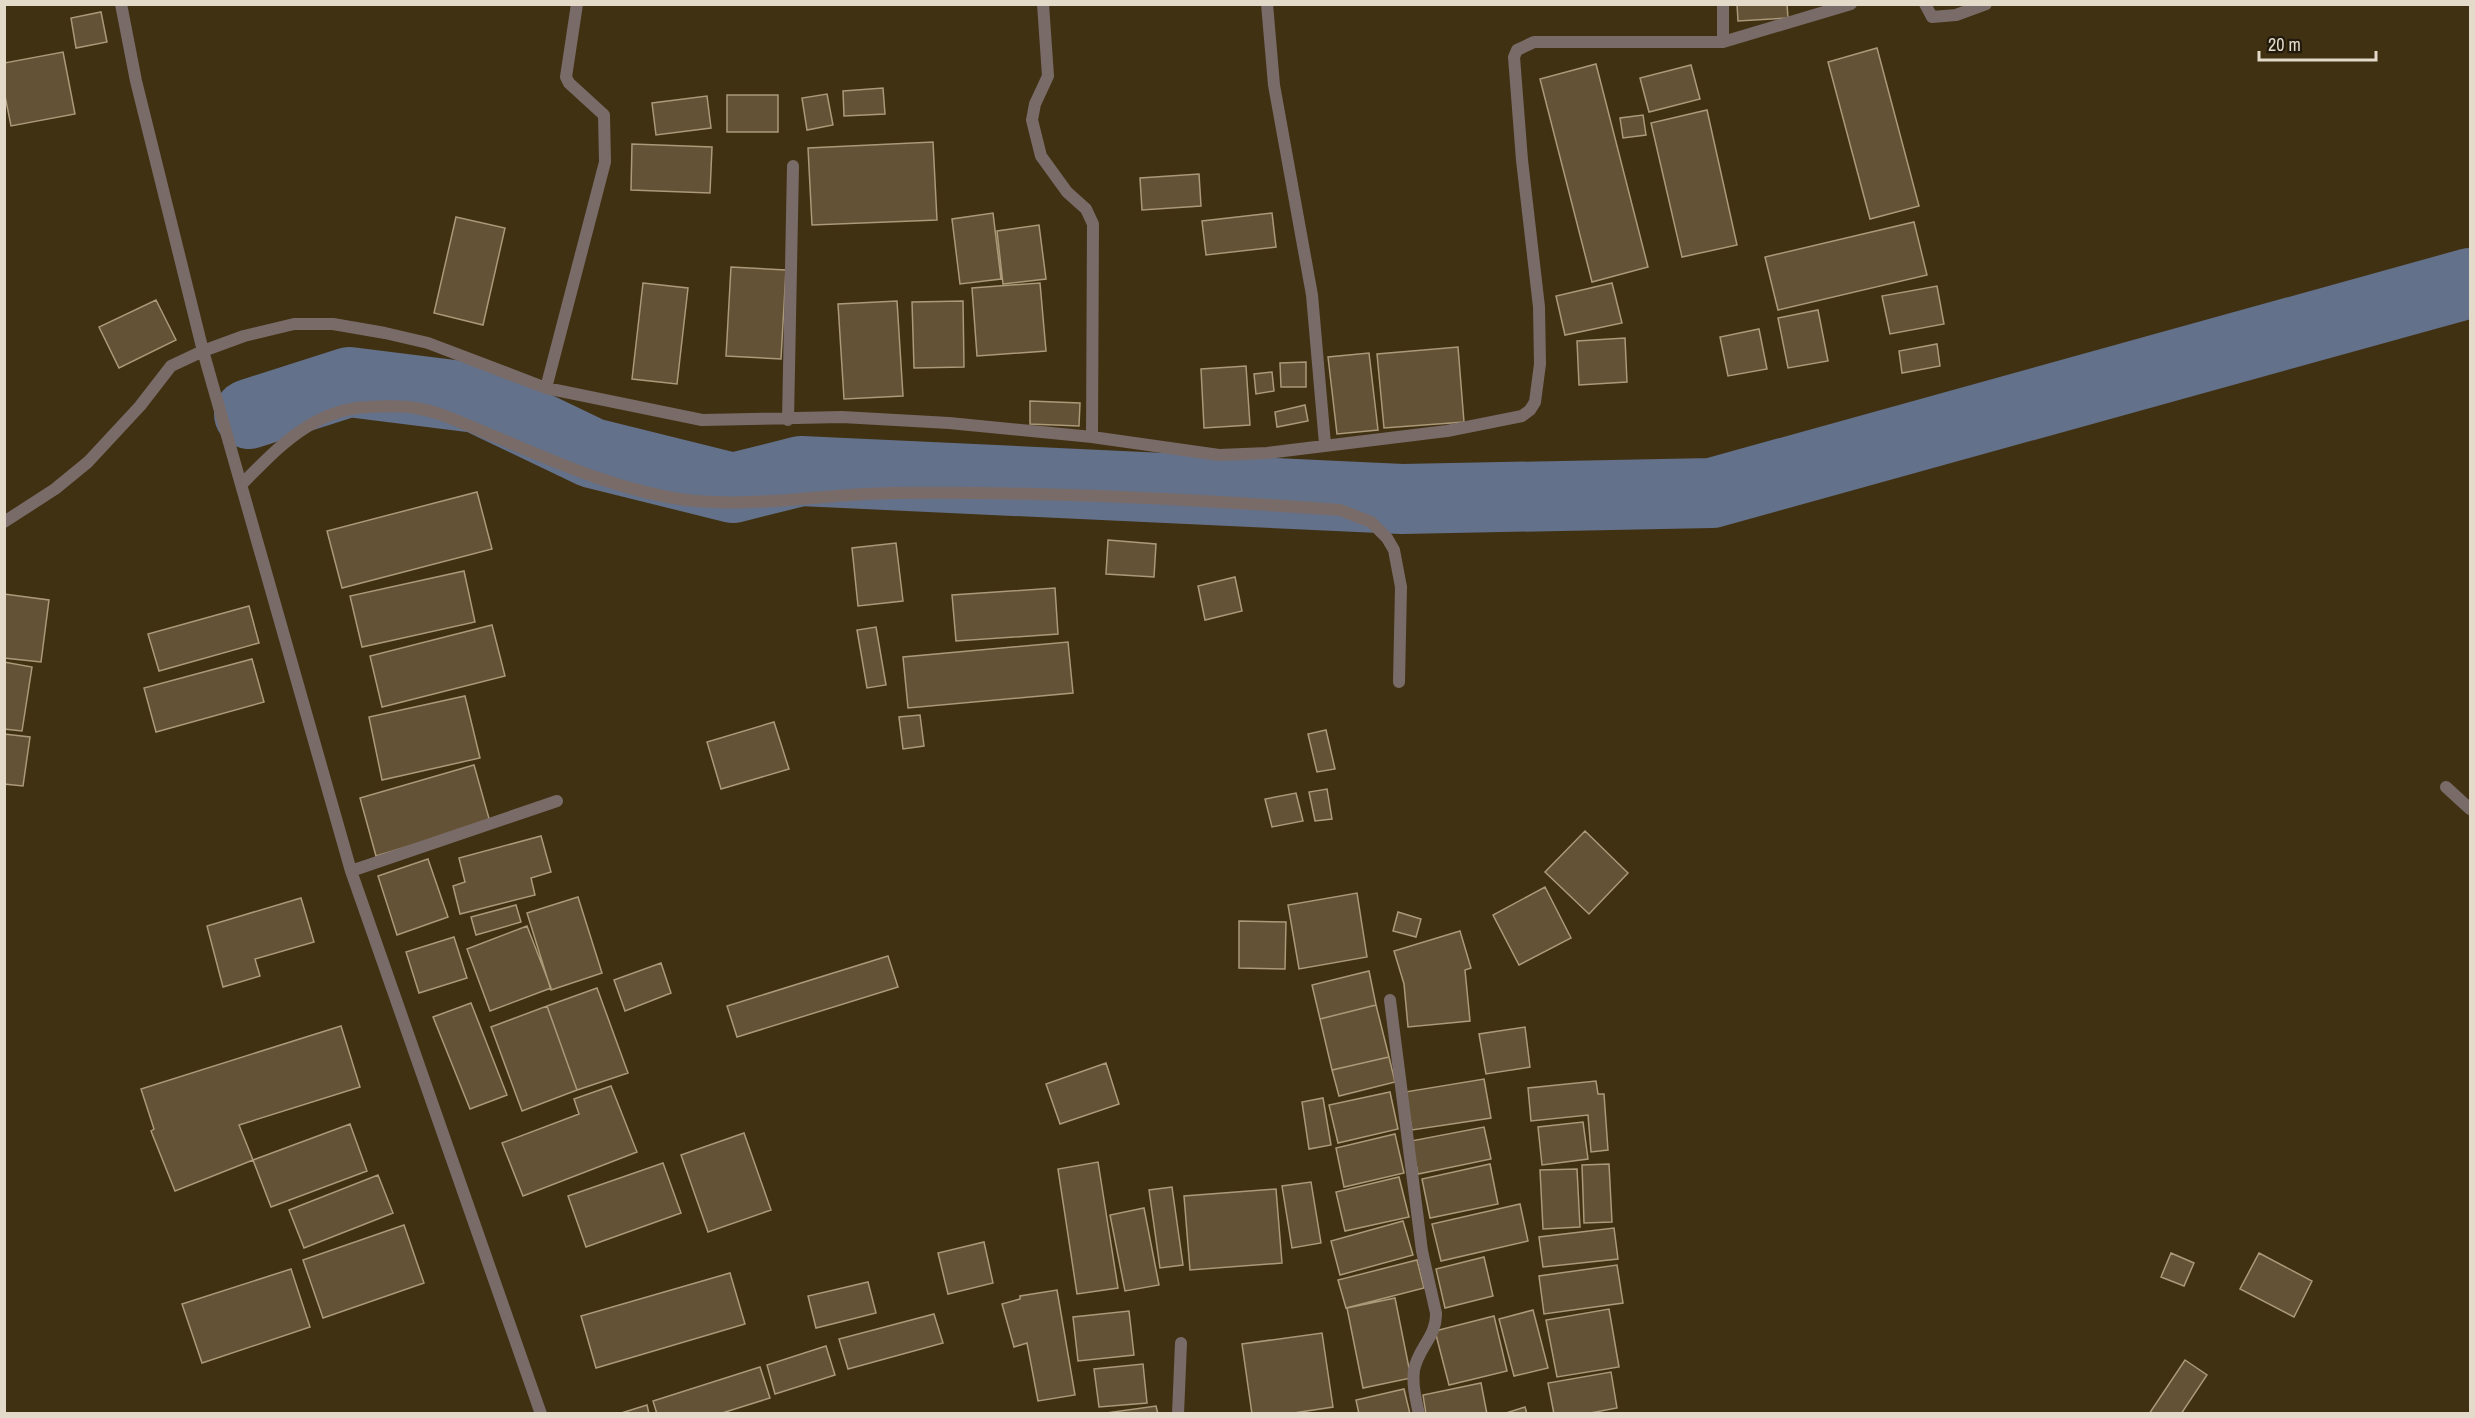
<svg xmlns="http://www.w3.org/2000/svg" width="2475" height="1418" viewBox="0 0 2475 1418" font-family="'Archivo Narrow',sans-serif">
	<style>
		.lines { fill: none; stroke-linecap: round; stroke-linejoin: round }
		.river { stroke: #64718a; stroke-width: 70 }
		.building { fill: #635235; stroke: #ab9979; stroke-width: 1.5 }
		.lane { stroke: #796b68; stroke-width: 12 }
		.street { stroke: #796b68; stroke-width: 12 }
	</style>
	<rect width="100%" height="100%" fill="#403113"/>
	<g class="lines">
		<!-- river -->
		<path class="river" d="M249,414l100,-32 128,16 115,55 141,35 68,-17 601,28 310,-6 758,-210"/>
	</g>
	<!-- building -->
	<path class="building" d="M1737,4h50l1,14 -50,3z
		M101,12l6,30 -31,6 -5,-30z
		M1877,48l42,158 -49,13 -42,-157z
		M63,52l12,62 -64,12 -7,-35v-28z
		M1596,64l52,203 -56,15 -52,-203z
		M1691,65l9,34 -51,13 -9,-34z
		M883,88l2,26 -41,2 -1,-25z
		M827,94l6,31 -26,5 -5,-32z
		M727,95h51v37h-51z
		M707,96l4,32 -55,7 -4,-32z
		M1707,110l30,135 -55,12 -31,-134z
		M1643,115l3,20 -23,3 -3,-20z
		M933,142l4,78 -125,5 -4,-77z
		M632,144l80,3 -2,46 -79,-3z
		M1199,174l2,32 -59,4 -2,-32z
		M993,213l8,66 -41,5 -8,-65z
		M1272,213l4,34 -70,8 -4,-34z
		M456,217l49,11 -22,97 -49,-12z
		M1914,222l13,53 -149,35 -13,-53z
		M1039,225l7,54 -43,5 -6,-53z
		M731,267l55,3 -5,89 -55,-3z
		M643,283l45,5 -11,96 -45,-5z
		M1040,283l6,68 -69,5 -5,-68z
		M1612,283l10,40 -57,12 -9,-39z
		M1937,286l7,38 -54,10 -8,-38z
		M156,300l20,40 -57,28 -20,-41z
		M897,301l6,95 -59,3 -6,-95z
		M963,301l1,66 -50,1 -2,-66z
		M1818,310l10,51 -40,7 -10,-50z
		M1759,329l8,40 -39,7 -8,-39z
		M1625,338l2,44 -48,3 -2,-44z
		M1937,344l3,22 -38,7 -3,-22z
		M1458,347l6,75 -80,6 -7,-74z
		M1369,353l9,77 -41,4 -9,-77z
		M1306,362v25h-25l-1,-24z
		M1246,366l4,59 -46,3 -3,-59z
		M1272,372l2,19 -18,3 -2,-20z
		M1030,401l50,2 -1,23 -49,-2z
		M1305,405l3,16 -31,6 -2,-15z
		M477,492l15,57 -150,39 -15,-57z
		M1108,540l48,4 -2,33 -48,-3z
		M896,543l7,58 -45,5 -6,-58z
		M464,571l11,51 -113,25 -12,-51z
		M1235,577l7,34 -37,9 -7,-34z
		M1055,588l3,46 -102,7 -4,-46z
		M4,594l45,6 -8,62 -37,-4z
		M249,606l10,37 -100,28 -11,-37z
		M492,625l13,51 -123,31 -12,-51z
		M876,627l10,58 -19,3 -10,-58z
		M1068,642l5,51 -165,15 -5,-51z
		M252,659l12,43 -108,30 -12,-44z
		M4,662l28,5 -10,64 -18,-2z
		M465,696l15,62 -98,22 -13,-63z
		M920,715l4,31 -21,3 -4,-32z
		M774,722l15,47 -68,20 -14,-47z
		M1326,730l9,39 -18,3 -9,-38z
		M4,734l26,3 -7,49 -19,-2z
		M474,765l16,57 -114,34 -16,-58z
		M1327,789l5,30 -17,2 -6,-29z
		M1296,793l7,28 -31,6 -7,-28z
		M1585,831l43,42 -39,41 -44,-42z
		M541,836l10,36 -20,6 4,17 -75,19 -7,-28 12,-4 -6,-24z
		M428,859l20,58 -51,18 -19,-59z
		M1545,887l26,51 -52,27 -26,-50z
		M1357,893l10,64 -68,12 -11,-64z
		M578,897l24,76 -51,17 -24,-77z
		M301,898l13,44 -59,17 5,17 -37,11 -16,-61z
		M516,905l5,17 -45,13 -5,-18z
		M1398,912l23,7 -5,18 -23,-6z
		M1239,921l47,1 -1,47 -46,-1z
		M527,926l24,62 -61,23 -23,-62z
		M1460,931l11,37 -6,2 5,51 -62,6 -4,-43 -10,-33z
		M454,937l13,41 -48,15 -13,-41z
		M888,956l10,31 -161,50 -10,-31z
		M661,963l10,30 -46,18 -11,-31z
		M1369,971l7,34 -56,14 -8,-34z
		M597,988l31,85 -51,17 -30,-84z
		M471,1003l36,92 -37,14 -37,-92z
		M1376,1005l13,52 -57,13 -12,-51z
		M547,1006l30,84 -55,21 -31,-84z
		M341,1026l19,61 -121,38 14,35 -78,31 -24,-60 3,-2 -13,-40z
		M1525,1027l5,40 -44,7 -7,-40z
		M1389,1057l6,25 -56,14 -7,-26z
		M1106,1063l13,41 -59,20 -14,-40z
		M1484,1079l7,39 -79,12 -7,-38z
		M1596,1081l2,13h6l4,56 -17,2 -3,-37 -57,6 -3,-33z
		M611,1086l26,66 -114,44 -21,-53 77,-29 -5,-15z
		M1390,1092l8,37 -60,14 -9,-38z
		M1323,1098l8,47 -22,4 -7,-47z
		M1583,1122l5,37 -46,6 -4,-38z
		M350,1124l17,47 -96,36 -18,-47z
		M1484,1127l7,32 -73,15 -7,-33z
		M744,1133l27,77 -63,22 -27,-77z
		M1395,1134l9,39 -60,14 -8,-39z
		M1098,1162l20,126 -41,6 -19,-125z
		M663,1163l18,50 -95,34 -18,-51z
		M1490,1164l8,40 -68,14 -8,-39z
		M1609,1164l3,58 -28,1 -2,-58z
		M1577,1169l3,58 -37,2 -3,-59z
		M378,1175l15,38 -89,35 -15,-38z
		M1399,1177l10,40 -64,14 -9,-39z
		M1311,1182l10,61 -29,5 -10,-62z
		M1172,1187l11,78 -23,3 -11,-78z
		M1276,1189l6,74 -92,7 -6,-74z
		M1520,1204l8,37 -87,20 -9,-37z
		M1144,1208l15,77 -34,6 -15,-76z
		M1403,1221l10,34 -73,20 -9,-34z
		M404,1225l20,58 -101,35 -20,-58z
		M1614,1228l4,31 -75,8 -4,-30z
		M984,1242l9,41 -45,11 -10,-41z
		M2171,1253l23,10 -10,23 -23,-9z
		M2259,1253l53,28 -18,36 -54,-28z
		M1484,1257l9,39 -48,12 -9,-39z
		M1417,1260l7,28 -78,20 -8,-28z
		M1617,1265l6,38 -79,11 -5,-38z
		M291,1269l19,58 -108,36 -20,-59z
		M730,1273l15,51 -149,44 -15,-52z
		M868,1282l8,31 -60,15 -8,-32z
		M1057,1290l18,105 -37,6 -11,-58 -13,4 -12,-43 18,-5v-3z
		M1395,1298l16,80 -48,10 -16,-80z
		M1609,1309l10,58 -62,10 -11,-57z
		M1533,1310l15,58 -34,8 -15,-57z
		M1129,1311l5,44 -56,6 -5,-44z
		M934,1314l9,29 -95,26 -9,-30z
		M1494,1316l13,55 -58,14 -14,-54z
		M1322,1333l11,74 -46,7h-35l-10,-70z
		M826,1346l9,29 -60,19 -8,-29z
		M2185,1360l22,15 -26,39h-32z
		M1143,1364l4,39 -48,4 -5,-38z
		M760,1367l10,31 -51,16h-62l-4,-13z
		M1611,1372l6,36 -32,6h-31l-6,-31z
		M1481,1383l6,31h-61l-3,-19z
		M1404,1389l6,25h-51l-3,-14z
		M647,1405l2,9h-31z
		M1156,1406l2,8h-59z
		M1525,1407l2,7h-24z"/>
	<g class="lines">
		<!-- lane -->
		<path class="lane" d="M2446,787l24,22"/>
		<!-- street -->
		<path class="street" d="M121,4l15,77 67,270 148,520 190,543
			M1043,4l5,72 -13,28 -3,16 9,36 26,36 19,17 7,15 -1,213
			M1267,4l7,81 38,210 13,149
			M1723,4v38
			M1925,4l7,13 24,-2 30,-11
			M546,388l59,-226 -1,-47 -35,-32 -3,-6 11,-73
			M788,420l5,-254
			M241,485c35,-36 74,-77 128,-78 15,-1 32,-2 46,1 28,4 55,19 81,29 62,26 123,54 190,63 69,8 138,-6 207,-7 149,-2 298,6 447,17l31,12 16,16 7,12 7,37 -2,95
			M4,522l51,-33 33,-27 52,-56 31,-40 32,-15 41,-15 50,-12h39l52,9 43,10 118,45 156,32 140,-3 107,6 143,14 127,18 48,-2 180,-22 75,-15 8,-6 5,-8 5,-38 -1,-57 -17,-147 -8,-103 3,-7 17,-8h189l128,-38
			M351,871l206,-70
			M1390,1000l32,251 14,62c1,23 -18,35 -22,57 -2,15 2,30 5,44
			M1178,1414l3,-71"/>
	</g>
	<!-- border -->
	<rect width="2475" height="1418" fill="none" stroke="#e3dac9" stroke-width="12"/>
	<!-- scale -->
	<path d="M2259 51v9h117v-9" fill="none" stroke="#e3dac9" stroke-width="3"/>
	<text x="2268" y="51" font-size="18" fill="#e3dac9" stroke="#211a0d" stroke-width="4.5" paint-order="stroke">20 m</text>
</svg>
